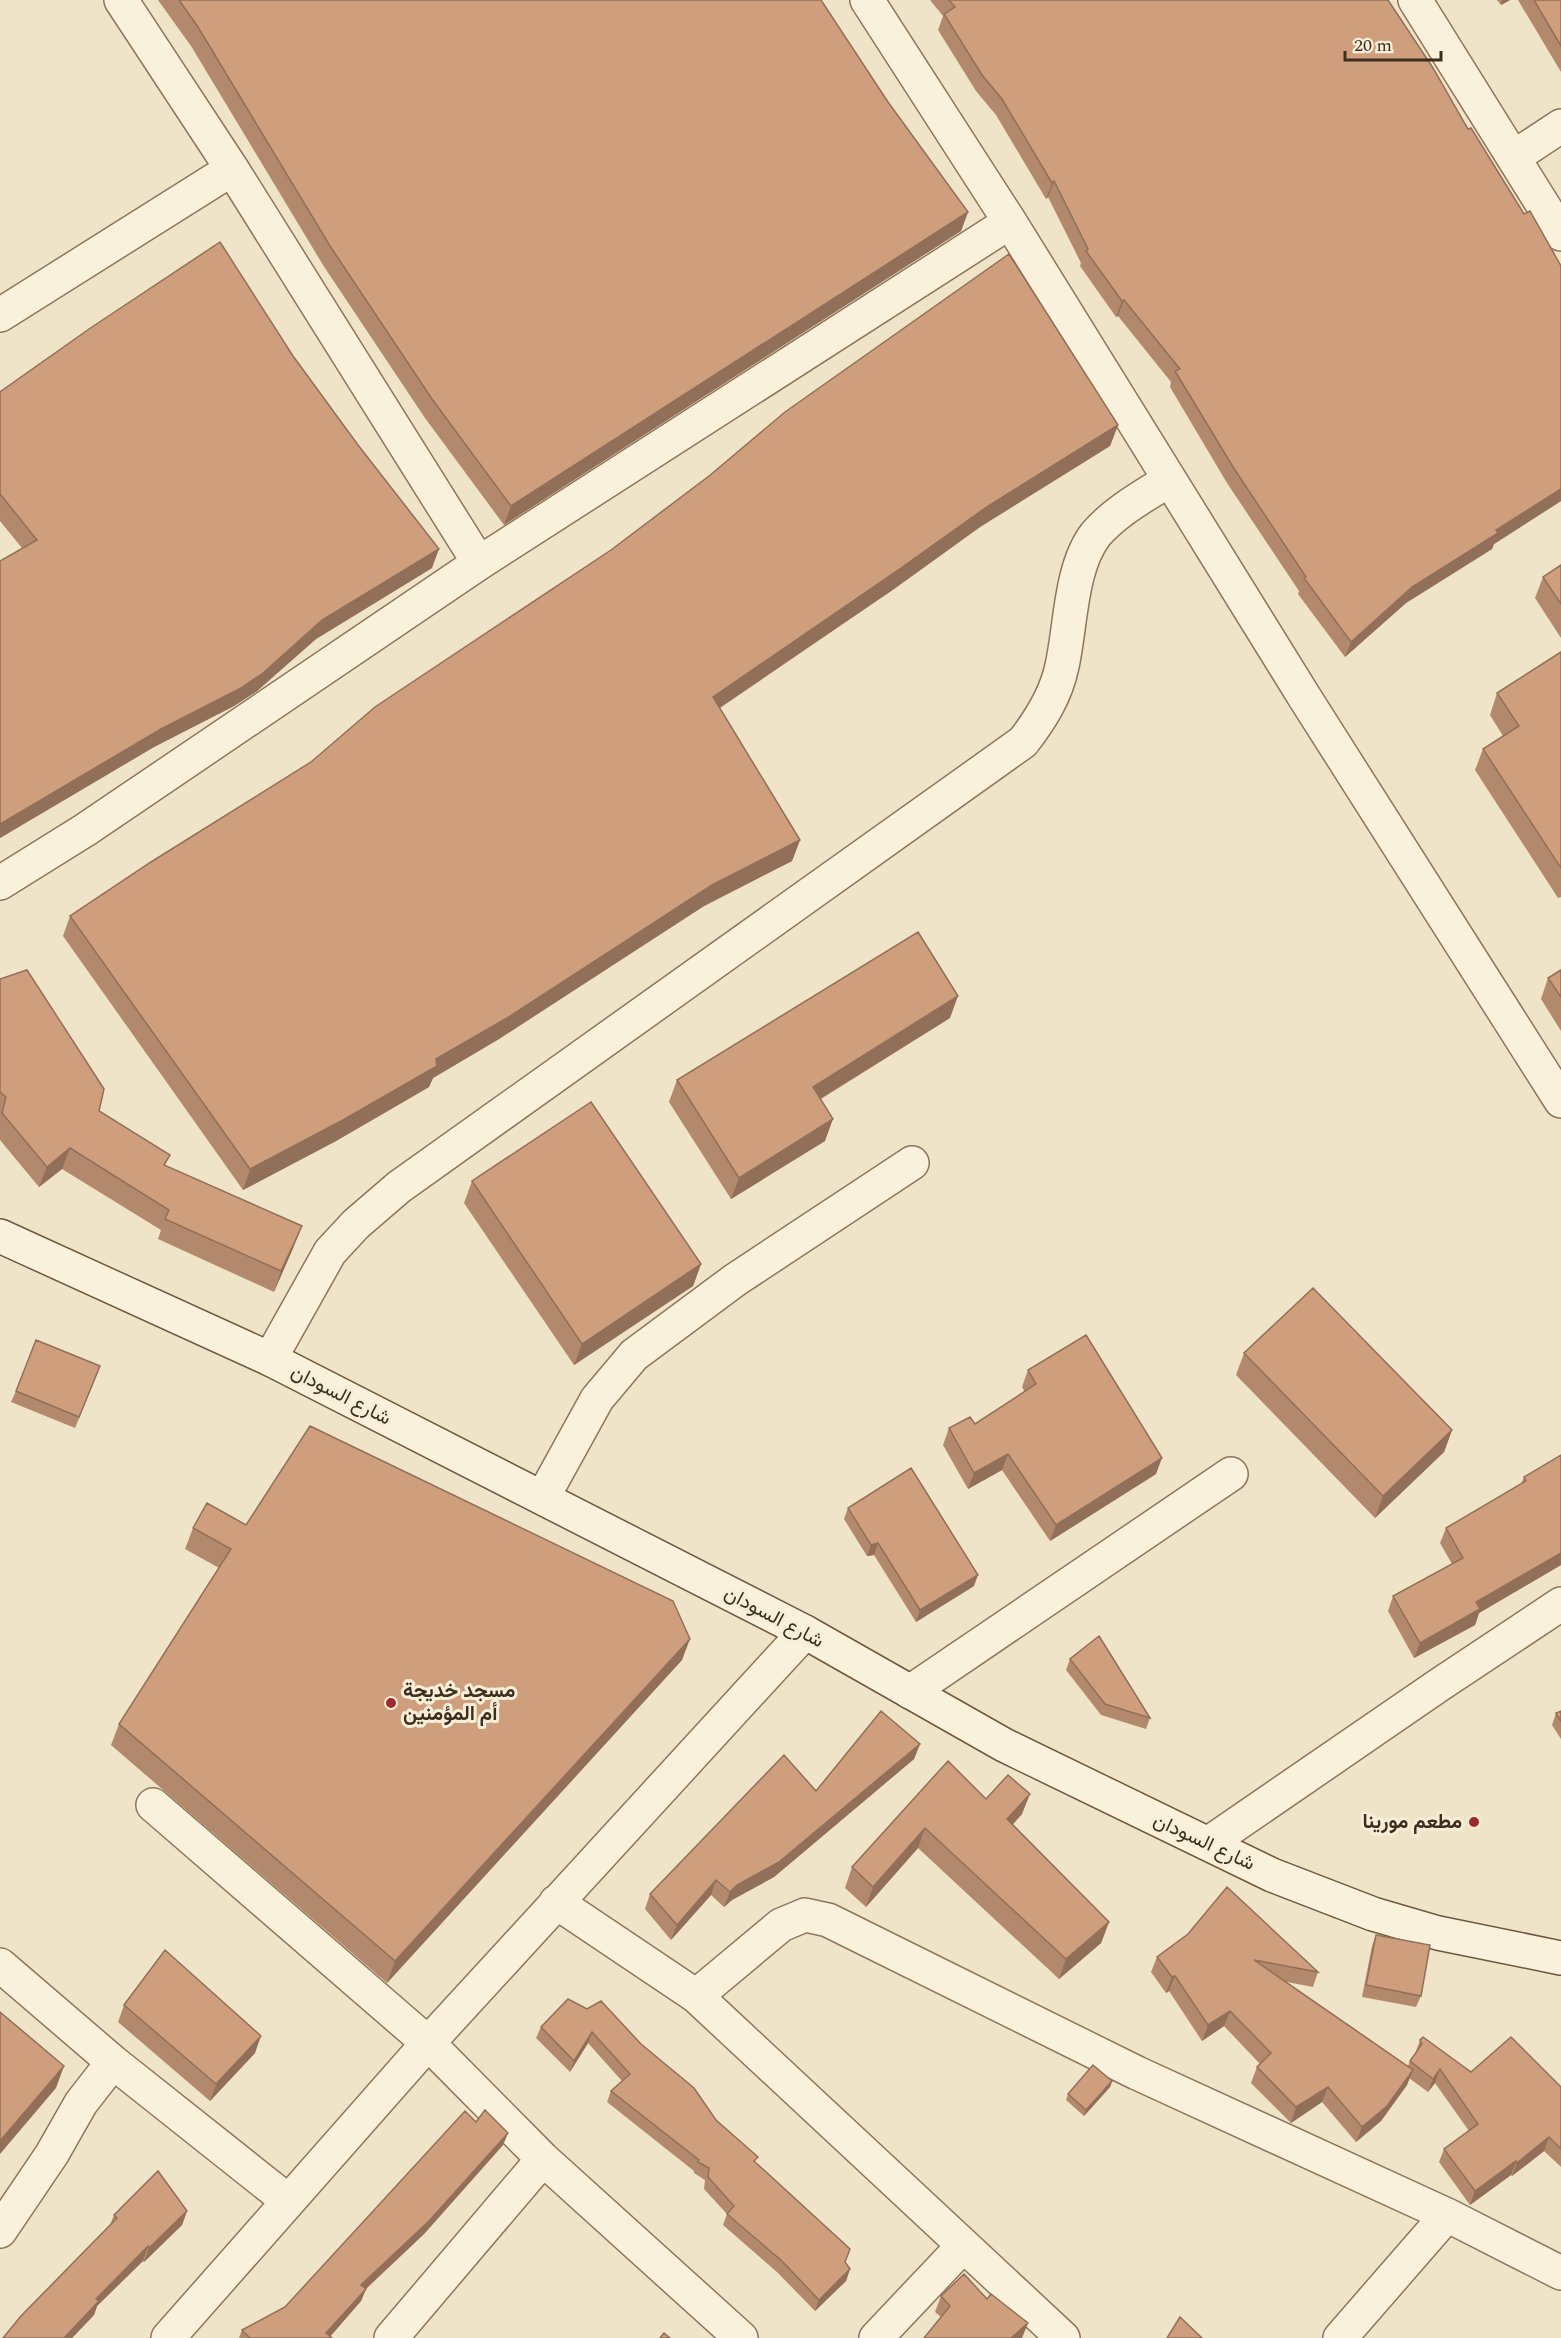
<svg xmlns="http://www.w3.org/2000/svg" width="1561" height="2338" viewBox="0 0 1561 2338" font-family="Spectral,Vazirmatn,serif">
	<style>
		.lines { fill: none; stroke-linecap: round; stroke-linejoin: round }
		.minor-casing { stroke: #8d765c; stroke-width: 36 }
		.secondary-casing { stroke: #6f573f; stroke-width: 36 }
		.minor { stroke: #faf1dc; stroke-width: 33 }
		.secondary { stroke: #faf1dc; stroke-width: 33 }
		.wall { fill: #b2896c }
		.shaded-wall { fill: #916f58 }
		.building { fill: #cf9f7d; stroke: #916f58; stroke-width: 1.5 }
		.poi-dot { fill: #9e2a2b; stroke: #f7eed8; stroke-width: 2 }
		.labels { text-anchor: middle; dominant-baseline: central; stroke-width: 6; stroke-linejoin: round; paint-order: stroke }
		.street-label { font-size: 20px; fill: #3d2e20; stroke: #f7eed8 }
		.poi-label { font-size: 20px; font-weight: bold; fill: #3d2e20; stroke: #f7eed8; text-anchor: start }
	</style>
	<rect width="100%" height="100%" fill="#f0e4c8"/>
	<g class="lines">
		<defs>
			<path id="minor" d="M121,0l111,169 247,394
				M867,0l143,222 295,476 256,403
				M1415,0l146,234
				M1514,157l47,-31
				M0,315l232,-146
				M0,883l85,-53 394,-267 531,-341
				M270,1359l60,-107 26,-28 43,-37 624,-445c18,-23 33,-47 39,-76 9,-40 8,-99 34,-132 20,-23 48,-38 73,-54
				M543,1497l54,-98 37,-44 101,-75 177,-117
				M910,1692l321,-218
				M153,1805l275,238 115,116 198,179
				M1209,1843l230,-158 122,-81
				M556,1902l140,94 367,342
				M0,1965l113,97 175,139
				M696,1996l85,-71 24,-10 23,5 309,153 310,142 114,58
				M0,2231l52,-77 29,-51 32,-41
				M168,2338l260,-295 377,-411
				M391,2338l152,-179
				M876,2338l87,-92
				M1340,2338l107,-123"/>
			<path id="secondary" d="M0,1236l270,123 535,273 199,113 268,130 101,39 65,19 123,25"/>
		</defs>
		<!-- minor casing -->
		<use href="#minor" class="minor-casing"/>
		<!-- secondary casing -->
		<use href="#secondary" class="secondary-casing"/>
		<!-- minor -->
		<use href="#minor" class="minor"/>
		<!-- secondary -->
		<use href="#secondary" class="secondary"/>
	</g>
	<!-- wall -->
	<path class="wall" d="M158,0h663l67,102 80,110 -7,19 -457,294 -79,-107 -102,-153 -132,-219z
		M930,0h458l80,129 56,85 37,52v235l-67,43 -2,5 -86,54 -61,54 -47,-63 1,-3 -72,-108 -57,-96 1,-5 -53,-66 -2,1 -36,-51 1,-3 -33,-66 -2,2 -50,-84 -20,-24 -38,-61 5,-14z
		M1497,0h13l-9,5z
		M1518,0h43v72z
		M293,356l139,212 -116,71 -59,52 -23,15 -80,41 -154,91v-277l22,-13 -22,-27v-129z
		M1118,425l-8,21 -130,81 -86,62 -174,119 80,132 -8,21 -88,45 -205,133 -66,39 -4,9 -93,54 -93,49 -180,-254 7,-20z
		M1561,565v73l-26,-40 8,-21z
		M1561,652v245l-3,1 -83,-128 8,-21 20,-13 -13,-21 7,-22z
		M1561,970v61l-20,-32 7,-21z
		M0,979l99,132 68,55 127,80 -20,46 -116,-53 3,-9 -99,-61 -23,18 -39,-47z
		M950,1018l-129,81 4,42 -94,58 -62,-97 8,-22z
		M472,1181l229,83 -8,22 -119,79 -110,-162z
		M1244,1353l208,77 -8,22 -69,66 -139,-143z
		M1028,1370l128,104 -106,67 -48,-71 -34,19 -25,-44 6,-17 26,-4 50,-32 -3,-5z
		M96,1377l-21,51 -64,-26 5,-11z
		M1561,1455v110l-82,48 -4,12 -61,33 -26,-47 5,-15 59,-32 -12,-21 6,-15 75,-44 3,-7z
		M848,1508l126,78 -58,36 -42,-67 -7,1 -23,-37z
		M246,1525l436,135 -295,323 -276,-238 8,-21 100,-156 -34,-19 8,-21z
		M1070,1659l80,59 -4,11 -45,-14 -35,-45z
		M1561,1711v28l-9,-14 4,-12z
		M920,1744l-6,15 -140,118 -42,23 -8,7 -13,-12 -40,45 -26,-31 5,-15 166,-103z
		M948,1761l38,38 36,15 -10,11 97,97 -8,21 -42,36 -141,-131 -52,59 -21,-19 7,-21z
		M1188,1934l130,38 -5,15 -26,-5 121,84 2,-5 5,-7 5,-14 51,32 90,15v80l-17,-16 -32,25 -1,-1 -41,30 -31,-43 5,-13 25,-18 -34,-48 -7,9 -19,-14 -2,7 -26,36 -25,21 -34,-40 -31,21 -40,-40 6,-16 3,-3 -36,-38 -22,15 -33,-50 -3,2 -15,-21 6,-15z
		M1376,1935l45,61 -5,11 -54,-10 10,-51z
		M568,1999l73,45 75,76 129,142 5,7 -4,12 -31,30 -37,-38 -55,-48 4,-11 -23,-25 1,-9 -11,-7v-2l-87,-69 4,-11 11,-10 -34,-38 -18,29 -34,-34 5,-11z
		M124,2005l131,48 -45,48 -92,-79z
		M1112,2081l-2,6 -26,29 -18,-16 2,-6z
		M476,2122l32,11 -5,12 -79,89 -58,55 -5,12 -31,35 2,2h-93l3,-8 43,-23z
		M187,2211l-5,14 -38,37 -1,-1 -46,45 -3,9 -22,23h-69l107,-113 4,-10z
		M941,2296l81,42 -81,-21 -6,-5z"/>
	<!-- shaded-wall -->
	<path class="shaded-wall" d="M1502,0h8l-9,5z
		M1054,181l-6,16 -2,2 6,-16z
		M968,212l-7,19 -457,294 7,-19z
		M1124,300l-6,16 -2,1 6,-16z
		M1118,425l-8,21 -130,81 -86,62 -188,128 7,-20 275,-191z
		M1561,489v12l-67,43 -2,5 -86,54 -61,54 6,-15 61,-55 84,-57z
		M439,549l-7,19 -116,71 -59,52 -23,15 -80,41 -154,91v-14l161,-95 161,-109z
		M800,840l-8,21 -88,45 -205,133 -66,39 -4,9 -93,54 -93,49 7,-21 186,-110 276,-174z
		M958,996l-8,22 -145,90 8,-21z
		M833,1119l-8,22 -94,58 8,-21z
		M70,1148l-8,21 -23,18 8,-20z
		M302,1226l-8,20 -20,46 7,-21z
		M701,1264l-8,22 -119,79 8,-21z
		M1452,1430l-8,22 -69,66 8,-22z
		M1008,1454l-6,16 -34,19 6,-16z
		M1162,1458l-6,16 -106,67 6,-16z
		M878,1543l-4,12 -7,1 4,-11z
		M1561,1553v12l-82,48 -4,12 -61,33 6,-15 56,-41z
		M978,1575l-4,11 -58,36 4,-12z
		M690,1639l-8,21 -295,323 8,-22z
		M920,1744l-6,15 -140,118 -42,23 -8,7 6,-15 7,-7z
		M1030,1794l-8,20 -23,26 8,-21z
		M925,1828l-7,20 -52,59 7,-20z
		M716,1880l-5,15 -40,45 6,-15z
		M1109,1922l-8,21 -42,36 7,-20z
		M1175,1976l-6,15 -3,2 6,-16z
		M1230,2011l-6,15 -22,15 6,-16z
		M592,2032l-4,11 -18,29 4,-11z
		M261,2036l-6,17 -45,48 6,-17z
		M64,2066l-8,22 -56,66v-13z
		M1440,2069l-5,14 -7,9 5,-13z
		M1413,2070l-6,15 -26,36 -25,21 6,-15z
		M1112,2081l-2,6 -26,29 2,-6z
		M1328,2087l-6,15 -31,21 5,-16z
		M508,2133l-5,12 -79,89 -67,63 4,-12z
		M1549,2137l-5,14 -32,25 5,-13z
		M1516,2161l-5,14 -41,30 5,-14z
		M187,2211l-5,14 -38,37 5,-14z
		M148,2246l-5,15 -46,45 -3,9 -22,23h-8l32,-39z
		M850,2269l-4,12 -31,30 4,-11z
		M366,2289l-5,12 -32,37 -3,-5z
		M1028,2323l-6,15h-11z"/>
	<!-- building -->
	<path class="building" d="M179,0h642l67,102 80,110 -457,294 -79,-107 -102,-153 -132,-219z
		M949,0h439l45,68 35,61 3,-1 53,86 6,-3 31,55v223l-65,41 2,3 -86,54 -61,55 -47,-64 2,-1 -73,-110 -58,-96 5,-2 -56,-69 -2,1 -36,-50 2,-2 -34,-68 -2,2 -50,-84 -20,-24 -38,-61 11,-7z
		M1534,0h27v46z
		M220,242l73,114 65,89 81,104 -117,71 -59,53 -22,15 -80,41 -161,95v-263l37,-21 -37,-46v-102l89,-63z
		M1009,254l109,171 -130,81 -87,62 -188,129 87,143 -88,45 -205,133 -71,41 1,7 -94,54 -93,49 -180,-253 81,-54 160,-100 64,-55 236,-157 98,-74 76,-64z
		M1561,565v39l-18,-27z
		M1561,652v216l-78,-119 36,-23 -22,-33z
		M918,932l40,64 -145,91 20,32 -94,59 -62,-98z
		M27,970l77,119 -5,22 71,44 -6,10 138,61 -21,45 -116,-52 4,-9 -99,-62 -23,19 -45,-54 4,-16 -6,-5v-113z
		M1561,970v27l-13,-19z
		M591,1102l110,162 -119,80 -110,-163z
		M1313,1288l139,142 -69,66 -139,-143z
		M1086,1335l76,123 -106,67 -48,-71 -34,19 -25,-45 21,-11 5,7 61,-40 -8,-14z
		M36,1340l64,26 -21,51 -63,-26z
		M310,1426l363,175 17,38 -295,322 -276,-237 112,-175 -38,-21 14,-25 39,22z
		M1561,1455v98l-85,49 4,7 -60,34 -27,-47 70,-38 -17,-30 80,-47 -2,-4z
		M911,1468l67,107 -58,35 -42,-67 -7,2 -23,-37z
		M1099,1636l51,82 -45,-14 -35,-45z
		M881,1711l39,33 -141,118 -42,23 -7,7 -14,-12 -39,45 -27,-31 134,-139 32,36z
		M1561,1711v10l-5,-8z
		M948,1761l38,38 22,-24 22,19 -23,25 102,103 -43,37 -141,-131 -52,59 -21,-20z
		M1227,1887l91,85 -64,-12 159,110 -26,36 -25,21 -34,-40 -32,20 -39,-40 14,-14 -41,-42 -22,14 -33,-49 -3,1 -15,-20 31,-23z
		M1376,1935l54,10 -9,51 -55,-11z
		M165,1950l96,86 -45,48 -92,-79z
		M568,1999l19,10 14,-8 40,43 53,44 22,32 42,37 -4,4 96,88 -5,13 5,7 -31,31 -37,-39 -55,-47 7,-8 -26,-29 1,-9 -11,-6 1,-2 -88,-69 19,-17 -38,-42 -18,29 -33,-34z
		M0,2012l64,54 -64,75z
		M1423,2037l48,35 40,-35 50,50v62l-12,-12 -32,26 -1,-2 -41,30 -31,-42 34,-25 -38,-55 -7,10 -23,-18 12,-17 -2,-4z
		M1093,2065l19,16 -26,29 -18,-16z
		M485,2110l23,23 -79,88 -68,64 5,4 -40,44 6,5h-82l-8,-8 43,-23 180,-196 11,11z
		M158,2171l29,40 -38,37 -1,-2 -52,53 3,2 -35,37h-61l18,-22 96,-98 -3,-3z
		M964,2274l23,25 4,-5 37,29 -17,15h-87l26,-32 -9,-10z
		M1180,2317l22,21h-35z
		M664,2333l6,5h-10z"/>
	<!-- markers -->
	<g class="poi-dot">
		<circle cx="391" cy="1703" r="6"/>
		<circle cx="1474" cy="1822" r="6"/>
	</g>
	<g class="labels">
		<!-- street labels -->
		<g class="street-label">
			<text transform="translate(341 1395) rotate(27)">شارع السودان</text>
			<text transform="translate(774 1617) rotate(28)">شارع السودان</text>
			<text transform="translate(1204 1842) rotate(25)">شارع السودان</text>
		</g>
		<!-- poi labels -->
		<g class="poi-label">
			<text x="403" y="1691">مسجد خديجة<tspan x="403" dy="23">أم المؤمنين</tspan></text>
			<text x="1462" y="1822" text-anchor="end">مطعم مورينا</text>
		</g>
	</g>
	<!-- scale -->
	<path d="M1345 51v9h96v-9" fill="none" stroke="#3d2e20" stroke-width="3"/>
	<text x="1354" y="51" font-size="18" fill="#3d2e20" stroke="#f7eed8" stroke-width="4.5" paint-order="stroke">20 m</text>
</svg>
